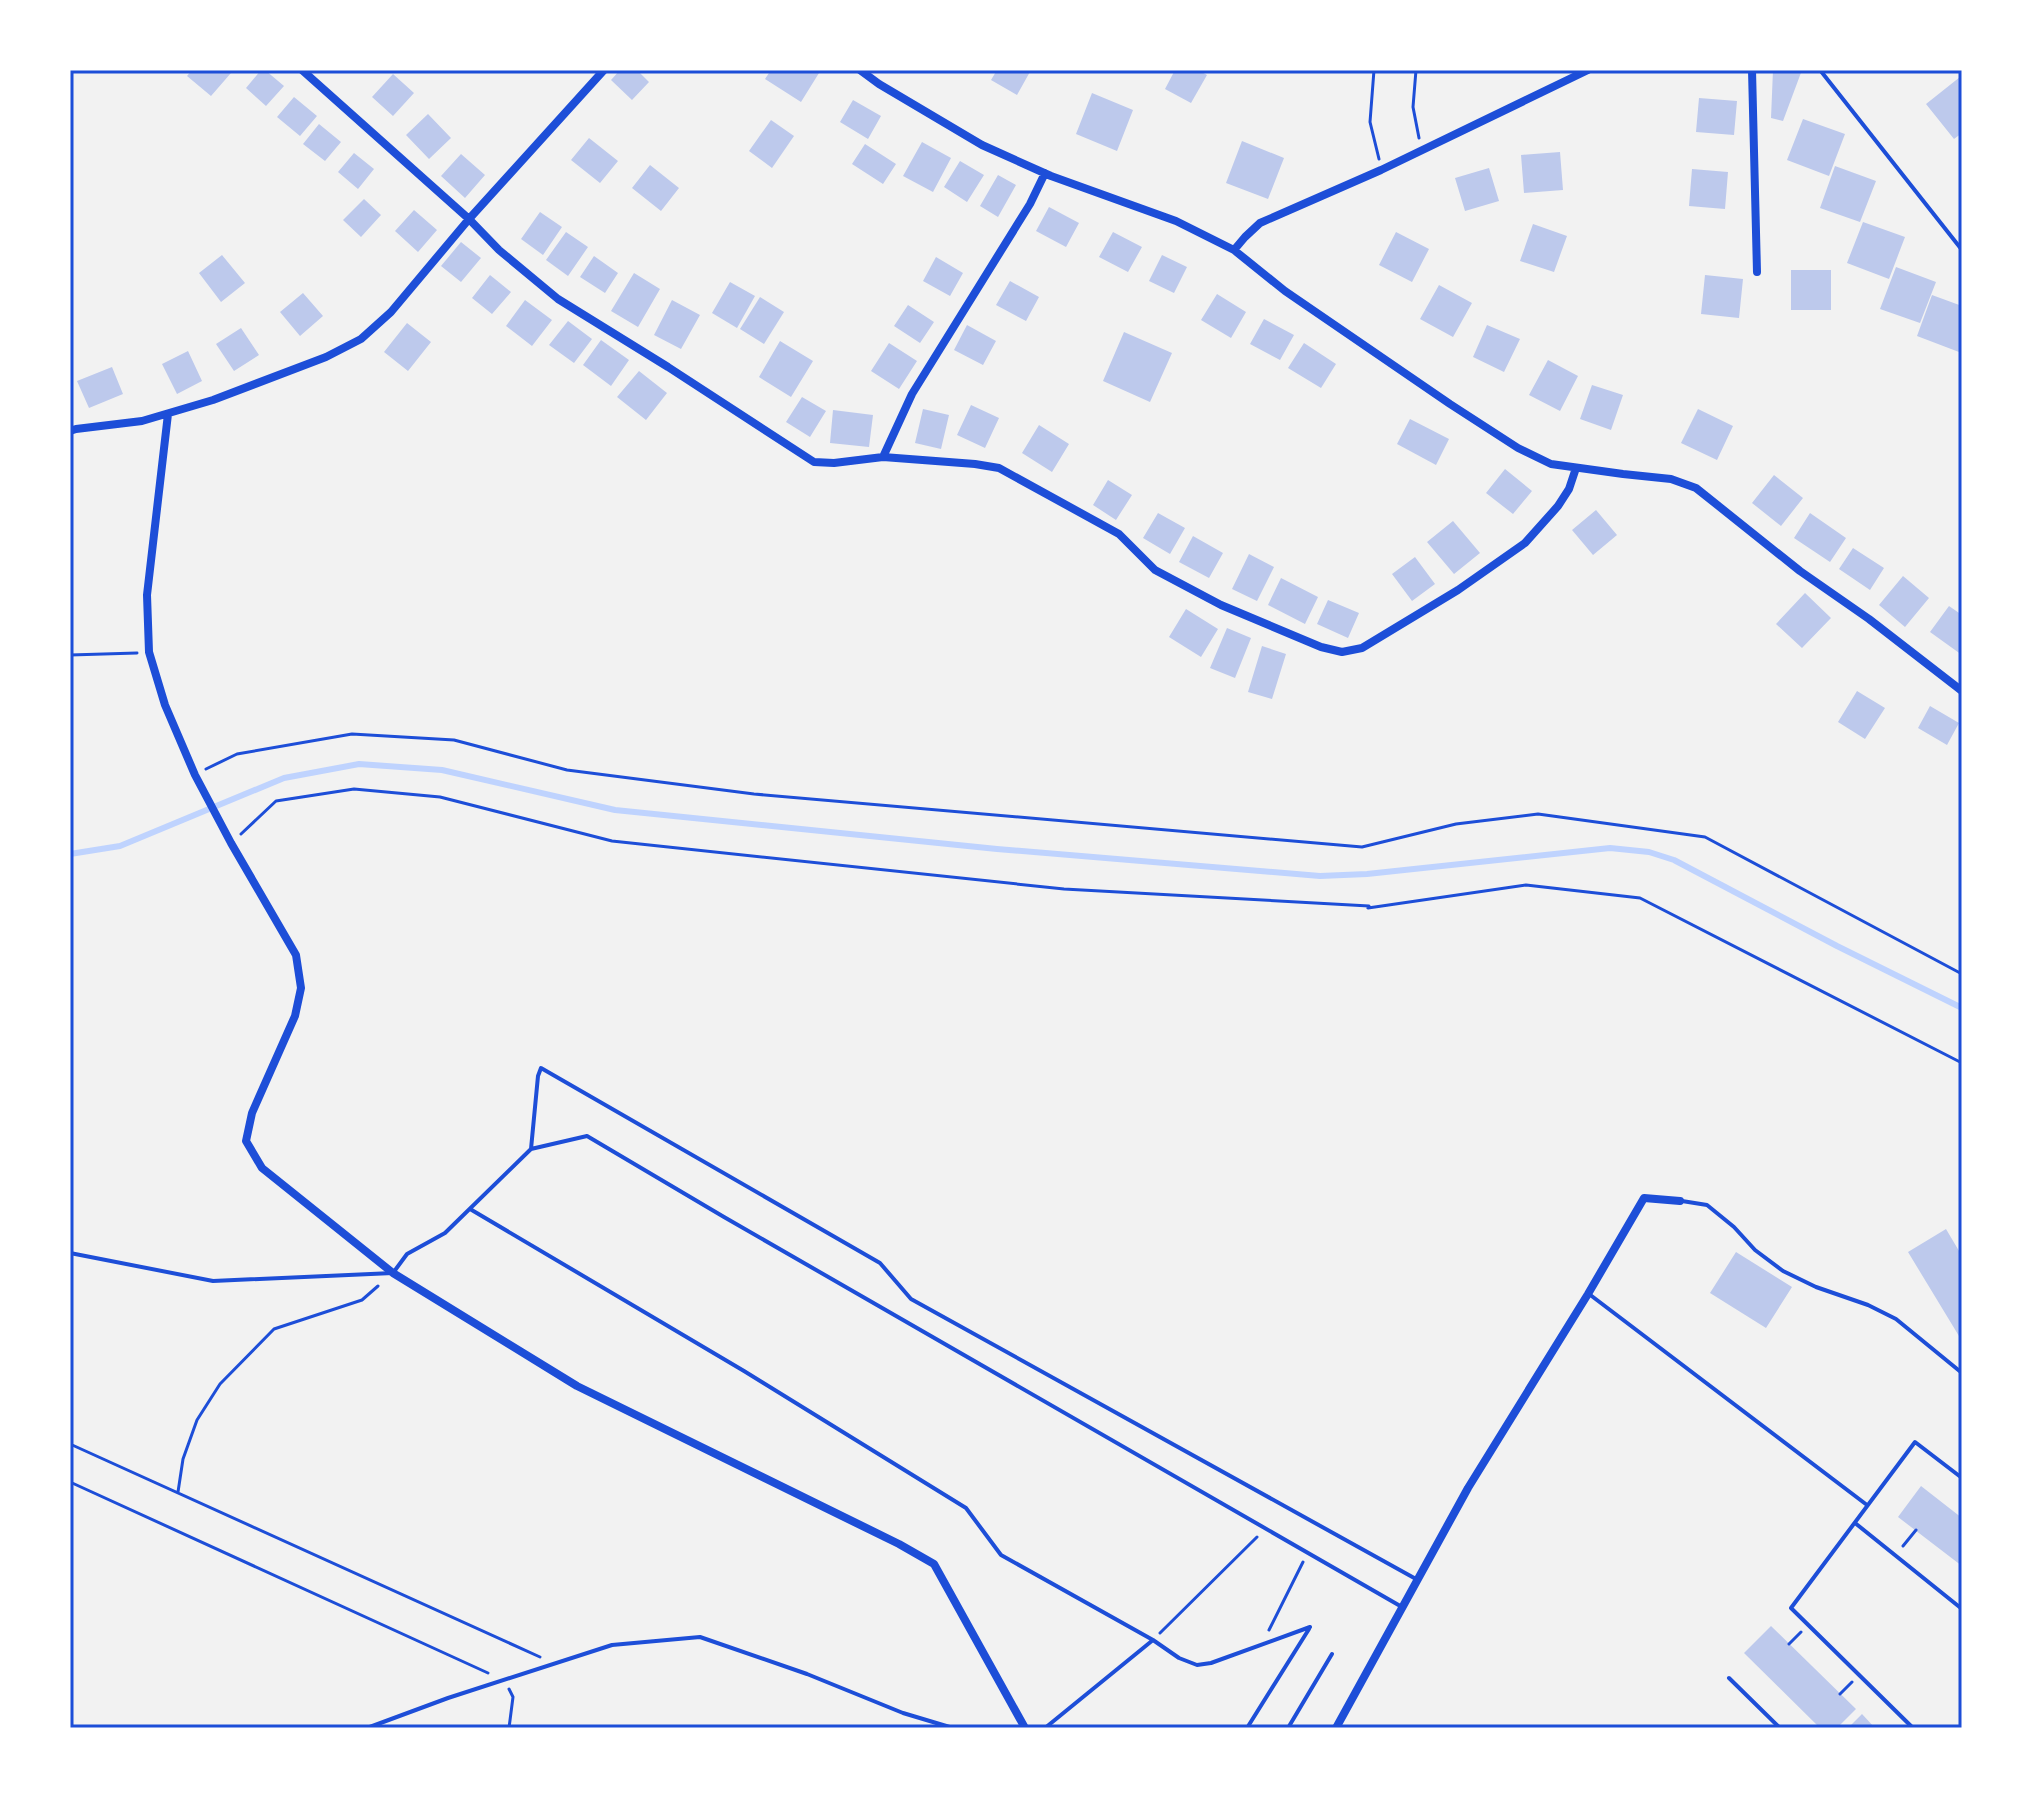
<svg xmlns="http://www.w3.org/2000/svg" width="2032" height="1798" viewBox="0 0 2032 1798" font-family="Ubuntu,sans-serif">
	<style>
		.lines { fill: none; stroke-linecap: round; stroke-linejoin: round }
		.stream { stroke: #bfd3fe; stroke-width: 6 }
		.building { fill: #bdc9ec }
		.path { stroke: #1d4ed8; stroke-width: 3 }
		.service { stroke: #1d4ed8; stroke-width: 4 }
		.minor { stroke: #1d4ed8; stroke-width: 8 }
		.neatline { fill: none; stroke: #1d4ed8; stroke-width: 3 }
	</style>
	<rect width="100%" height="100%" fill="#f2f2f2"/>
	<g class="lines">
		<!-- stream -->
		<path class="stream" d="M70,854l50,-8 164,-68 75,-14 83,6 173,40 382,39 323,27 47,-2 243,-26 39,4 25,8 163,86 125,62"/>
	</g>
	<!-- building -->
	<path class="building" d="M192,70h36l3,3 -20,23 -24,-20z
		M261,70h4l19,16 -18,20 -20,-18z
		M620,70h17l12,12 -17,18 -21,-20z
		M771,70h44l4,3 -18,29 -36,-23z
		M997,70h34l-14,25 -26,-15z
		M1175,70h23l9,5 -16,28 -26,-14z
		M1773,70h29l-19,51 -12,-3z
		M393,74l21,19 -21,23 -21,-19z
		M1960,77l2,2v54l-8,6 -28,-35z
		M1092,93l41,17 -16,41 -41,-17z
		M294,97l23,19 -17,20 -23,-19z
		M1699,98l38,3 -3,34 -38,-3z
		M853,100l28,16 -13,23 -28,-17z
		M428,114l23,24 -22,21 -23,-24z
		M1803,119l42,15 -16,42 -42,-16z
		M771,120l23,16 -22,32 -23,-17z
		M319,124l22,18 -16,19 -22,-17z
		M589,138l29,23 -18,22 -29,-23z
		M1242,141l42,17 -16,41 -42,-16z
		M922,142l29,16 -18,34 -30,-16z
		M865,144l31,20 -13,20 -31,-20z
		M1560,152l3,38 -39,3 -3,-38z
		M354,153l20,16 -16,20 -20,-17z
		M461,154l24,21 -20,23 -24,-22z
		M960,161l24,14 -17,27 -23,-15z
		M650,165l29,23 -18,23 -29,-23z
		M1835,166l41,15 -16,41 -40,-14z
		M1489,168l10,33 -34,10 -10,-33z
		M1692,169l36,3 -3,37 -36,-3z
		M998,175l18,10 -18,32 -18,-11z
		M364,199l17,16 -20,22 -18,-17z
		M1049,207l30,16 -13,24 -30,-16z
		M414,210l23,20 -19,22 -23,-21z
		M540,212l22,15 -19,28 -22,-16z
		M1863,222l42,15 -16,42 -42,-16z
		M1533,224l34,12 -13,36 -34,-11z
		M566,232l22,15 -20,29 -22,-16z
		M1113,232l29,15 -14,25 -29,-15z
		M1396,232l33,17 -17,33 -33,-17z
		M461,242l20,16 -20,24 -20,-16z
		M222,255l23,28 -24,19 -22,-29z
		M1162,255l25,12 -13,26 -25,-12z
		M594,256l24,17 -13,20 -25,-16z
		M936,257l27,16 -13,23 -27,-15z
		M1896,267l40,15 -16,41 -40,-14z
		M1791,270h40v40h-40z
		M634,273l26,16 -22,38 -27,-16z
		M490,275l21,17 -19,22 -20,-16z
		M1705,275l38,4 -4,39 -38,-4z
		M1010,281l29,16 -13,24 -30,-16z
		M730,282l25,14 -18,32 -25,-15z
		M1439,285l33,18 -19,34 -33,-18z
		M303,293l20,23 -23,20 -20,-24z
		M1217,294l29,18 -15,26 -30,-18z
		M1932,295l30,11v39l-3,7 -42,-16z
		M760,297l24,15 -20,32 -24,-15z
		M525,300l27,20 -20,26 -26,-20z
		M672,300l28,15 -19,34 -27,-14z
		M908,305l26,17 -14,21 -26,-17z
		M1264,319l30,16 -14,25 -30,-16z
		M568,321l24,18 -18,24 -25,-18z
		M407,323l24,19 -23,29 -24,-19z
		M967,325l29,16 -13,24 -29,-15z
		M1487,325l33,14 -16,33 -31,-15z
		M241,328l18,27 -25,16 -18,-27z
		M1124,332l48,21 -22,49 -47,-21z
		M601,340l28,20 -18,26 -28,-21z
		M780,341l33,20 -22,36 -32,-20z
		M889,343l28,18 -18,28 -28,-18z
		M1304,343l32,21 -15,24 -33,-20z
		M188,351l14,30 -25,13 -15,-30z
		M1548,360l30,16 -18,35 -31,-16z
		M112,367l11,27 -34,14 -12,-27z
		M639,371l28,22 -21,27 -29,-23z
		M1592,385l31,10 -12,35 -31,-11z
		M802,397l24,14 -16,26 -24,-15z
		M971,405l28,13 -14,30 -28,-13z
		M923,409l26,6 -8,34 -26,-6z
		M1698,409l35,17 -16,34 -36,-17z
		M833,410l40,5 -4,32 -39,-4z
		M1410,419l39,20 -13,26 -39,-21z
		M1039,425l30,19 -17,28 -30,-19z
		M1505,469l27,22 -19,23 -27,-21z
		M1774,475l29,23 -22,28 -29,-23z
		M1108,480l24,15 -16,25 -23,-15z
		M1596,510l21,25 -24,20 -21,-25z
		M1158,513l27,15 -15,26 -27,-16z
		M1810,513l36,25 -16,24 -36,-24z
		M1453,521l27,32 -26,21 -27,-32z
		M1193,536l30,17 -14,25 -30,-16z
		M1853,548l31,20 -14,22 -31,-21z
		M1249,554l25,13 -17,34 -25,-12z
		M1415,557l20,27 -23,17 -20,-27z
		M1903,576l26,22 -24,29 -26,-22z
		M1281,578l37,19 -13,27 -37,-19z
		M1805,593l26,25 -29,30 -26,-24z
		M1328,600l31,13 -11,25 -31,-14z
		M1949,606l13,9v40l-32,-23z
		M1186,609l32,20 -17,28 -32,-20z
		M1227,628l24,10 -16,40 -25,-10z
		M1262,646l24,8 -14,45 -24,-7z
		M1857,691l28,17 -20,31 -27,-17z
		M1930,706l29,17 -12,22 -29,-17z
		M1946,1229l16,27v85l-54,-89z
		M1736,1252l56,35 -26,41 -56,-35z
		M1921,1486l41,32v48l-64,-49z
		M1771,1626l85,83 -19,19h-17l-76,-75z
		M1862,1714l13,14h-27z"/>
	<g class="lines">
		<!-- path -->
		<path class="path" d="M1374,70l-4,52 9,37
			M1416,70l-3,37 6,31
			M70,655l67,-2
			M206,769l31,-15 115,-20 102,6 113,30 187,24 608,53 94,-23 82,-10 167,23 257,137
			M241,834l35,-33 78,-12 86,8 172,44 452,48 305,17 -1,2 158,-23 114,13 322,165
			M70,1444l470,213
			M70,1482l418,191
			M178,1492l5,-33 14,-39 23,-36 54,-55 88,-29 16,-14
			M1903,1546l13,-16
			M1269,1630l34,-68
			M1160,1633l97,-96
			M1789,1644l12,-12
			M509,1689l4,8 -4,31
			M1840,1694l12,-12"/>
		<!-- service -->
		<path class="service" d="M1820,70l142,180
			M531,1149l7,-73 3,-8 339,195 31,36 505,280
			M1682,1201l25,4 27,22 21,23 28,21 33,16 52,18 28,14 66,54
			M470,1209l274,162 222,137 35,47 152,85 26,18 18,7 14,-2 99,-36
			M70,1253l143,28 180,-8 14,-19 38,-21 86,-84 56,-13 137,81 678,390
			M1589,1294l278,211
			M1855,1523l107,86
			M1729,1678l51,50
			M367,1728l81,-30 164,-53 88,-8 107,37 96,39 50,15
			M1045,1728l108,-88
			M1247,1728l62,-99
			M1288,1728l44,-74
			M1913,1728l-122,-120 124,-166 47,36"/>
		<!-- minor -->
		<path class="minor" d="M302,70l167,149 30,31 59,49 110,68 146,95 20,1 49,-6 92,7 24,4 120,66 36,36 66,35 100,42 21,5 20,-4 96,-58 67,-47 33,-37 11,-17 7,-21
			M860,70l19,14 103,61 69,31 125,45 58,29 51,41 165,113 68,44 33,16 72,10 48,5 25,9 104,83 69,48 93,72
			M1752,70l5,202
			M1234,250l11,-13 15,-14 121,-53 207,-100
			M168,414l-21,181 2,57 16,53 30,70 36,68 65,112 5,33 -6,28 -43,97 -6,28 16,27 131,105 184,113 322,158 35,20 91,164
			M70,431l6,-2 66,-8 71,-21 113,-43 35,-18 30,-27 78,-93 135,-149
			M883,457l29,-63 118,-190 15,-31
			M1336,1728l132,-240 120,-194 56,-96 36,3"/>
	</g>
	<!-- border -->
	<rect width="2032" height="1798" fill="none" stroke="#ffffff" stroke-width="144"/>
	<rect x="72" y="72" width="1888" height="1654" class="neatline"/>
</svg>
